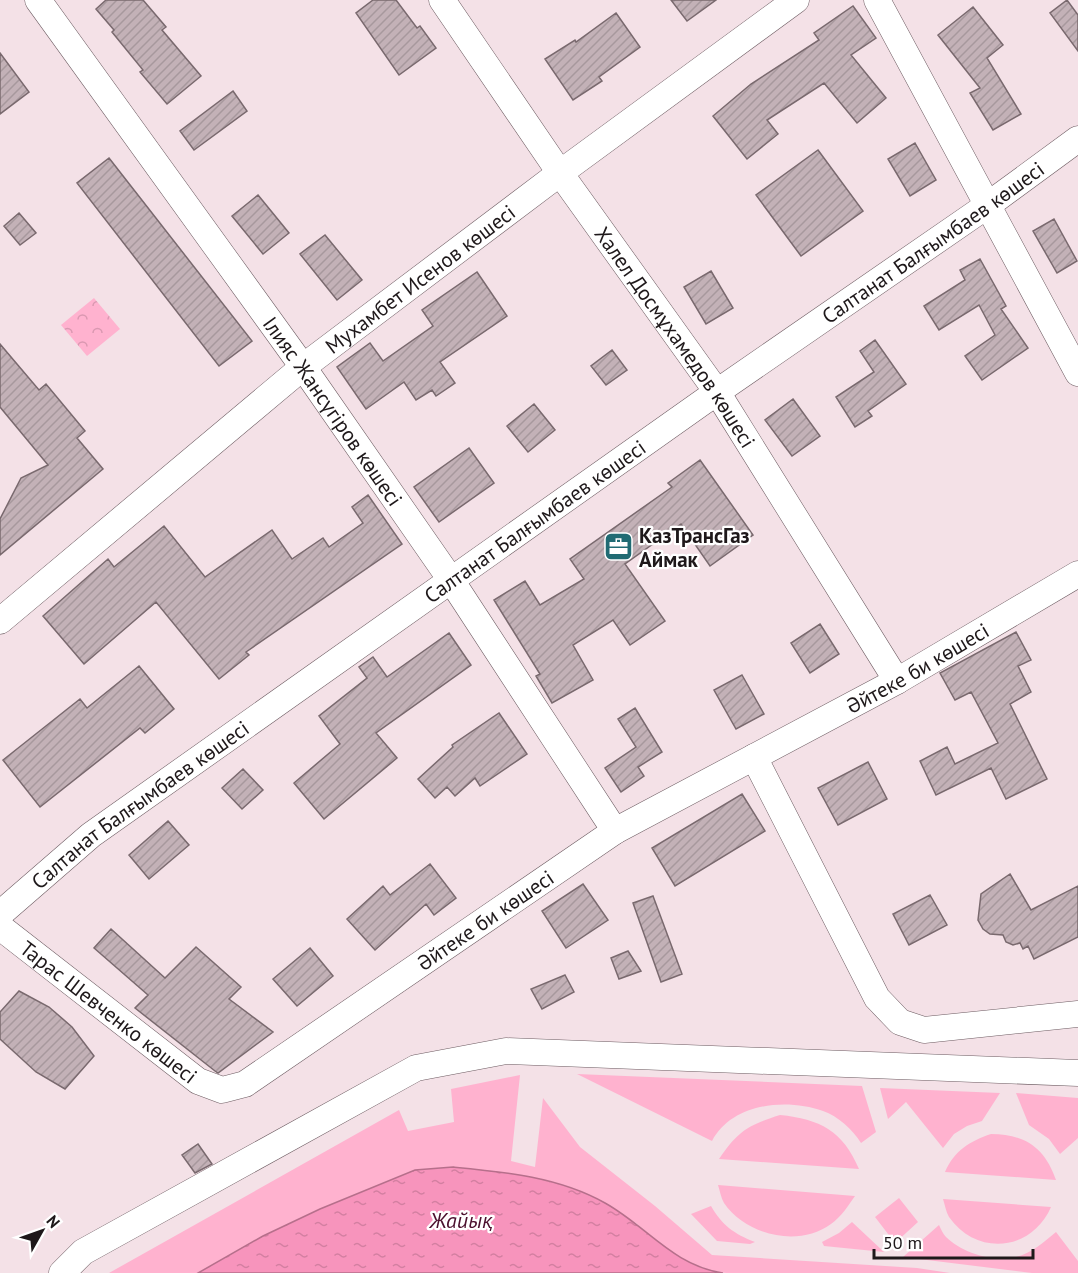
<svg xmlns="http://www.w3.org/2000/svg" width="1078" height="1273" viewBox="0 0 1078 1273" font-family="'PT Sans',sans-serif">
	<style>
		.grass { fill: #ffb2cf }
		.park { fill: url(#park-crowns) }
		.water { fill: url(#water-ripples); stroke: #b66f8b; stroke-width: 1.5 }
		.building { fill: url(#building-hatch); stroke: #79696e; stroke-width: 1.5 }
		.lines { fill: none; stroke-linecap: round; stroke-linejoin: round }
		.street-casing { stroke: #6d5c62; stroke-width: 27 }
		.street { stroke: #fff; stroke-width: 26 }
		.labels { text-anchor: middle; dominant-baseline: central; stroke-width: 4.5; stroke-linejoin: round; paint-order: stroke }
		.street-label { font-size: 21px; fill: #1e181a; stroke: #fff }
		.poi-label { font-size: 21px; font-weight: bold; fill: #1e181a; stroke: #fff; text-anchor: start }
		.water-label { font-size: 22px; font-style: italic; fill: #4d112f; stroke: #fff }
	</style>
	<defs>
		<pattern id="park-crowns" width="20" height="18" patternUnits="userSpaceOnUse" patternTransform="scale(1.5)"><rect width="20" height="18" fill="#ffb2cf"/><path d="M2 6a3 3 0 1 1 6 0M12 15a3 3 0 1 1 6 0" fill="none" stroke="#da98b1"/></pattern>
		<pattern id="water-ripples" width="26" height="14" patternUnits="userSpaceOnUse" patternTransform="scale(1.5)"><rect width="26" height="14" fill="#f794bc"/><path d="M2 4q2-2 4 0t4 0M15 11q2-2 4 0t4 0" fill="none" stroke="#d37fa1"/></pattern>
		<pattern id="building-hatch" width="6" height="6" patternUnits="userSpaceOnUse" patternTransform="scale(1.5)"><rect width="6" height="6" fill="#c3b1b7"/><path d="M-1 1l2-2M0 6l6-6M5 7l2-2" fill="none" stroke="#a7989d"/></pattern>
	</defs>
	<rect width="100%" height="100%" fill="#f4e1e7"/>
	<!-- grass -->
	<path class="grass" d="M577,1074l285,12 14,46 -15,11c-8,-13 -23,-27 -38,-32 -37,-13 -91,-8 -111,30z
		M520,1075l-9,86 24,6 8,-69 37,49 75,59 57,49 205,13 33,5h-224l-14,-2 -27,-10 -16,-9 -33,-29 -95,-44 -88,-12 -38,3 -95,39 -57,27 -65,37h-89l290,-163 9,21 46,-9 -3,-33z
		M880,1088l120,5 -18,28 -15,5 -13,8 -11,14 -37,-46 -18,17z
		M1016,1093l62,5v40l-18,16 -11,-15 -20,-14z
		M780,1115c40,4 63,16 79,54l-140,-10c19,-28 29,-34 61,-44z
		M991,1134c34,0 54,14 65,46l-111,-8c9,-21 25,-31 46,-38z
		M718,1185l137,11c-7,10 -14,21 -24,28 -33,24 -85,11 -107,-21 -3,-5 -4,-12 -6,-18z
		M899,1198l19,24 -23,21 -20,-26z
		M943,1199l108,8c-19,44 -74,50 -102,10 -3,-5 -4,-12 -6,-18z
		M711,1206c11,19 23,28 44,36l-5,2 -33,-3 -26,-27z
		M852,1222l32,30 -60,-6 -2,-4 17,-9z
		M939,1225c2,4 4,9 7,12 16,16 49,26 70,20 16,-4 28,-15 40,-25l22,29v12h-46l-129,-16z"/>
	<!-- park -->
	<path class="park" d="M94,298l26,31 -33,27 -26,-31z"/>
	<!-- water -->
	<path class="water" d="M453,1167c52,5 106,10 152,36 43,24 67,62 118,70h-525l65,-37 57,-27 95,-39z"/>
	<!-- building -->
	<path class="building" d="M106,0h37l23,27 -4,3 39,46 -34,28 -27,-32 3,-2 -31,-38 2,-2 -18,-21z
		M373,0h23l21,28 3,-2 16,22 -37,27 -43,-62z
		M671,0h45l-29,21z
		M1067,0l11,15v36l-28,-38z
		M853,6l23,32 -25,17 35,43 -29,25 -33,-40 -57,37 11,14 -31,25 -34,-43 38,-32 68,-44 -5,-7z
		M973,7l30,38 -16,13 34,56 -28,16 -23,-37 10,-5 -42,-53z
		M616,13l24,34 -41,30 3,4 -29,19 -28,-41 30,-19 1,2z
		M0,53l29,39 -29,22z
		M233,91l14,20 -53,39 -14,-19z
		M915,143l21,37 -26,16 -22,-37z
		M818,150l45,61 -62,45 -45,-61z
		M109,158l143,183 -33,25 -142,-183z
		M258,195l31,38 -26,21 -31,-38z
		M19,213l17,20 -16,12 -16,-19z
		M1054,219l23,42 -20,12 -24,-42z
		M325,235l37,45 -25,20 -37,-46z
		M980,259l26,47 -5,3 27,39 -46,32 -17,-24 30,-21 -16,-30 -40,25 -15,-24 41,-26 -5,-10z
		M711,271l22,37 -27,16 -22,-37z
		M477,272l30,44 -67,46 15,21 -19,13 -4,-6 -16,10 -12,-18 -38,27 -29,-42 33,-24 13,18 50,-35 -11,-16z
		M875,340l31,44 -38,27 4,5 -17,11 -19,-30 38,-25 -14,-21z
		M0,344l39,46 7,-6 39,47 -8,7 26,31 -103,86v-36l21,-41 27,-13 -48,-58z
		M612,350l15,20 -21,15 -15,-19z
		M793,399l27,37 -28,20 -27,-36z
		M534,404l21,26 -27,22 -21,-26z
		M469,448l25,35 -55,39 -25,-35z
		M700,460l53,75 -43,31 -29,-42 -56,40 40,57 -35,24 -17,-25 -40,25 20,35 -41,23 -16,-27 4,-2 -46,-74 31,-19 15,24 44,-26 -14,-20 102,-72 -4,-4z
		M368,495l34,49 -156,108 3,3 -30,24 -63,-77 -72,62 -41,-48 65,-57 6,8 50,-41 41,51 67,-47 20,29 31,-21 6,9 34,-24 -11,-16z
		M820,624l19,30 -29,19 -19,-30z
		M1016,632l15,28 -13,6 13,26 -21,12 37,75 -41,20 -15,-31 -55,27 -16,-34 27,-14 8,17 43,-21 -27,-51 -16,8 -15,-27z
		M449,633l22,32 -95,68 21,25 -73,61 -30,-36 46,-39 -21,-28 48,-38 -8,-11 14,-10 14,20z
		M139,666l35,43 -29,24 -5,-5 -100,79 -37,-47 77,-61 7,9z
		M742,675l22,39 -28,15 -22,-39z
		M635,708l27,44 -24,15 6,9 -23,16 -16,-24 31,-21 -18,-28z
		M499,713l28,41 -47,32 -5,-8 -20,18 -8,-9 -12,11 -17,-19 35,-32 -1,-2z
		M868,762l19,37 -49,26 -20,-37z
		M243,769l20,21 -21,19 -20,-21z
		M742,794l23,37 -90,55 -23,-38z
		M168,821l21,24 -40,34 -20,-24z
		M430,864l26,34 -22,17 -8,-11 -51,46 -28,-31 36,-33 7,9z
		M1010,874l21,36 47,-24v51l-44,22 -6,-13 -5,3 -3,-6 -7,2 -7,-3 -3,-7 -13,-1 -7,-5 -5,-9 3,-26z
		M583,884l25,36 -42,28 -24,-37z
		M930,895l17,30 -38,20 -16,-31z
		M653,896l29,78 -21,8 -28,-79z
		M111,929l54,49 31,-31 45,40 -12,12 44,33 -55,41 -3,-2 -80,-63 13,-13 -54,-47z
		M310,948l23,28 -36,30 -24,-27z
		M628,951l13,20 -22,8 -8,-21z
		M565,975l9,17 -32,17 -11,-20z
		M19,991l30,16 23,20 22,29 -29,33 -29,-17 -36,-33v-27z
		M198,1144l14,20 -17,9 -13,-18z"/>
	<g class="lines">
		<defs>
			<g id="street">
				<path id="s1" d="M38,0l265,367 148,213 164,251"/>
				<path id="s2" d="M442,0l118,173 157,219 180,289"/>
				<path d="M877,0l201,373"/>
				<path id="s3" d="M0,621l303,-254 257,-194 236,-173"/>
				<path d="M754,757l123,241 23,24 24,8 154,-16"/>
				<path id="s4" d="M0,914l91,-79 626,-443 271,-187 90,-66"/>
				<path id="s5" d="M0,927l198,154 24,9 23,-6 370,-253 282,-150 181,-107"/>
				<path d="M62,1273l21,-21 333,-184 90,-17 572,22"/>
			</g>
		</defs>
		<!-- street casing -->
		<use href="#street" class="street-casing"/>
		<!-- street -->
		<use href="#street" class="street"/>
	</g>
	<!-- icons -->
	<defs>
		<symbol id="office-square" viewBox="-11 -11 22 22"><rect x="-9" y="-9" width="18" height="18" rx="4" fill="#206b73" stroke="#fff"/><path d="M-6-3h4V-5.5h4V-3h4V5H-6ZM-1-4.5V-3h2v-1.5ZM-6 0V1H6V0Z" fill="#fff"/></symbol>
	</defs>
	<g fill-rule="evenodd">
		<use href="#office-square" x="602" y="530" width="33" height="33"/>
	</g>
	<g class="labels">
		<!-- street labels -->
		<g class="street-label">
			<text stroke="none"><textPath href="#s4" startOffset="1150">Салтанат Балғымбаев көшесі</textPath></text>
			<text stroke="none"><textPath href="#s3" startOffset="542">Мухамбет Исенов көшесі</textPath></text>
			<text stroke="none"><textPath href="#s2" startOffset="410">Халел Досмұхамедов көшесі</textPath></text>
			<text stroke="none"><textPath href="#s1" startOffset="506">Ілияс Жансүгіров көшесі</textPath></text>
			<text stroke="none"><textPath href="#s4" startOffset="664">Салтанат Балғымбаев көшесі</textPath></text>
			<text stroke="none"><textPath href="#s5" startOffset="1092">Әйтеке би көшесі</textPath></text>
			<text stroke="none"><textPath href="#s4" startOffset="178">Салтанат Балғымбаев көшесі</textPath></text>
			<text stroke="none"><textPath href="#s5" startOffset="591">Әйтеке би көшесі</textPath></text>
			<text stroke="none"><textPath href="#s5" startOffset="138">Тарас Шевченко көшесі</textPath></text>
		</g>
		<!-- poi labels -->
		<g class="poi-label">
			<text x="639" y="535">КазТрансГаз<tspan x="639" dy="24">Аймак</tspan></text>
		</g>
		<!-- water labels -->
		<g class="water-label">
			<text x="461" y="1220">Жайық</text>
		</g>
	</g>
	<!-- north arrow -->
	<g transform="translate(42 1231) rotate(50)" stroke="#ffffff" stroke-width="4.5" paint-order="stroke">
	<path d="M0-4.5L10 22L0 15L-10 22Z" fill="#1e181a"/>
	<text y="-9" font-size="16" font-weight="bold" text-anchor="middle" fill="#1e181a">N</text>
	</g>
	<!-- scale -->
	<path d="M874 1249v9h159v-9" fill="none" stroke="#1e181a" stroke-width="3"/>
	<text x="883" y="1249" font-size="18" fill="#1e181a" stroke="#ffffff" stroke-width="4.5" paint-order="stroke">50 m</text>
</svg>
